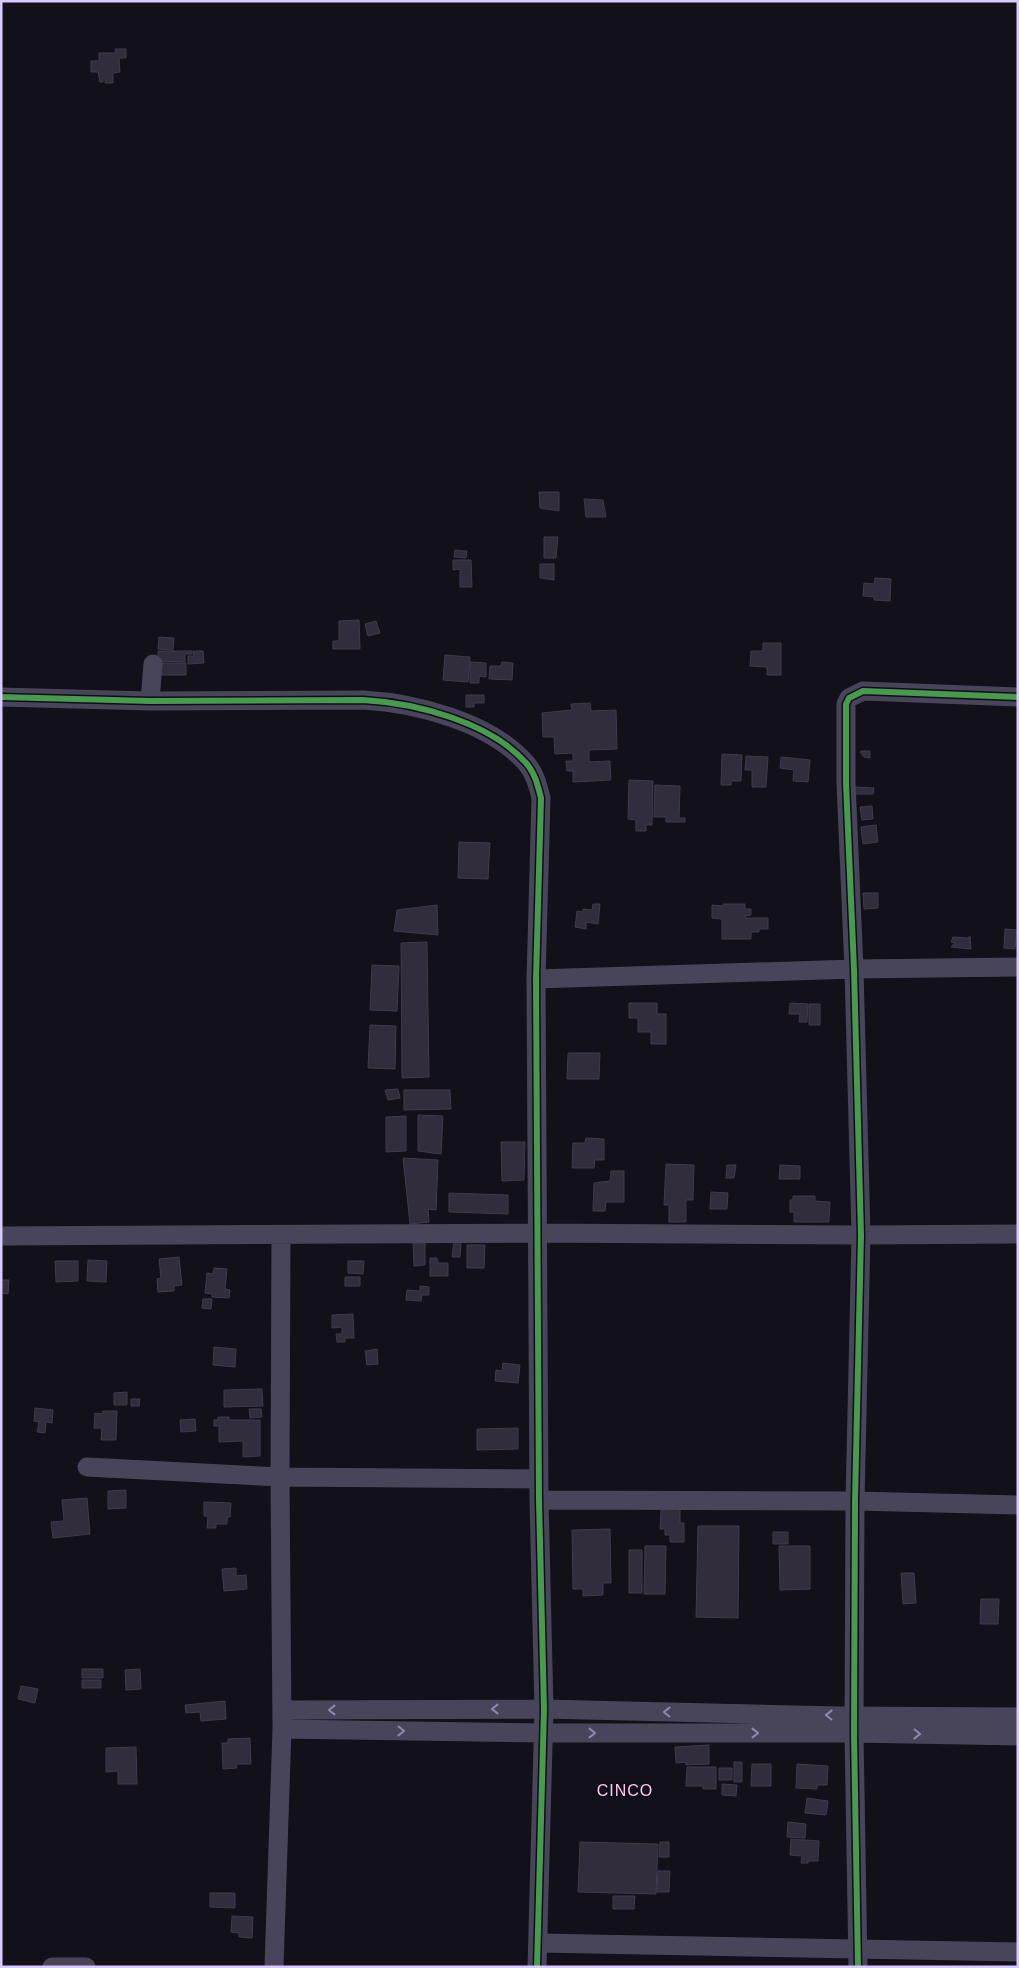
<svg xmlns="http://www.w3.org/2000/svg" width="1019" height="1968" viewBox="0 0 1019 1968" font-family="Arial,sans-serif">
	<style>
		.building { fill: #312d3c; stroke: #403a4e }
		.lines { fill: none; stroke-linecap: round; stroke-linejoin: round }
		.minor { stroke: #48455a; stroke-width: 19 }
		.cycleway-casing { stroke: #110c1d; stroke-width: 9 }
		.cycleway { stroke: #469c4c; stroke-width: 6 }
		.oneway { stroke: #9088ac }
		.labels { text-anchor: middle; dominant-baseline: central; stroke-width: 4; stroke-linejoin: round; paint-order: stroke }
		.quarter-label { font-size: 16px; letter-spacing: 1px; fill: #fecce5; stroke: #110c1d }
	</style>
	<rect width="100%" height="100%" fill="#121019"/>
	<!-- building -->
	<path class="building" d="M115,49h11v9h-7l1,14 -7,1v10h-8v-5h-2v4h-3l-2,-10h-7v-11h8v-8h17z
		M539,492h20v19l-19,-3z
		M584,499l19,1 3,17h-20z
		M544,537h14l-2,21h-12z
		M455,550l12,1 -1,7 -12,-1z
		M453,560h18l1,27h-12v-18l-7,1z
		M540,564h14v16l-14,-2z
		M875,578l16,1 -1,22 -16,-1v-3l-11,-1 1,-13 10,1z
		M359,620l1,29h-27v-8h6v-20z
		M376,621l4,12 -12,3 -3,-12z
		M159,637l15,1 -1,12 -15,-1z
		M763,643h18v32h-14v-8l-17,-1 1,-15h12z
		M158,651h34v3h-7v8l-27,-1z
		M193,651h10l1,12 -16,1v-8h6z
		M445,655l25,2 -2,25 -25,-2z
		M470,662l16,1v14l-7,-1v7h-9z
		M502,662l11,1 -1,17 -23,-1 1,-13h11z
		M161,663h25v12h-25z
		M466,695h18v8h-10v4h-8z
		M590,703l1,8 25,-1 1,39 -28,1v12l21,-1 1,19 -38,2v-11h-6l-1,-10h7v-8l-18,1 -1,-17h-11l-1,-24 30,-3 -1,-6z
		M862,751h8v7l-6,-1 -4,-5z
		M722,754l20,1 -1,26h-10v4h-10z
		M746,756l22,1 -2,30h-14v-17h-7z
		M781,757l29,3 -2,22 -15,-1 1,-11 -14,-2z
		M629,780l24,1 -1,44h-6v6h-10v-11l-8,-1z
		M655,785l25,1 -1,32h6v4h-19v-5h-12z
		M854,787l20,1 -1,6h-19z
		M872,806l1,13 -11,1 -2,-13z
		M876,825l2,17 -15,2 -2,-17z
		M459,842l31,1 -2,36 -30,-1z
		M863,893h15v15l-14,1z
		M593,904h7l-2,20 -12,-2v7l-11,-2 2,-16 6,1v-3l9,1z
		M723,904h22v5h6v6l-6,1v2h23v11h-9v3h-8v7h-29v-20l-10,-1v-13l11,1z
		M437,905l1,30 -44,-4 3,-21z
		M1005,929l12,1 -2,19 -11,-1z
		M970,936l1,13 -20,-2 4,-4 -4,-1 2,-5 15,1z
		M427,942l2,135 -27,1 -1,-135z
		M372,965l27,1 -2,45 -27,-1z
		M629,1003h28v11h9v30h-15v-12h-13v-14h-9z
		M790,1003l18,1 -1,18h-8l1,-8h-11z
		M809,1004h11v21h-11z
		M370,1025l26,1 -1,43 -27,-1z
		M568,1053h32l-1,26h-32z
		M398,1089l2,9 -12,2 -3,-10z
		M404,1090h46l1,19 -47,1z
		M418,1115l25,1 -2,38 -23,-3z
		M406,1116v35l-20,1v-35z
		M586,1138l18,1v21h-9l-1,8h-22l1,-25h12z
		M501,1142h24l-1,38 -22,1z
		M403,1158l35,2 -2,50 -8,-1 1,13 -19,2z
		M666,1164l28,1 -1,35h-7v22h-17v-17h-5z
		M727,1165h9l-2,13h-8z
		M780,1165l20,1v13h-21z
		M611,1171h13v31h-18l-1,9h-12l1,-28 16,-2z
		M711,1192l17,1 -1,16h-17z
		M449,1193l59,2v19l-59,-2z
		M793,1196h22v5l15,1 -1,20h-35v-10h-4v-12h3z
		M454,1241l7,1 -1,15h-8z
		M425,1242v23l-11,1 -1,-23z
		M467,1245h18l-1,23h-17z
		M179,1257l3,28 -8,1v5l-16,1 -1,-13 4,-1 -2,-19z
		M430,1258h7l1,5h10v13h-18z
		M88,1260l19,1 -1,21 -19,-1z
		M55,1261h23v20l-22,1z
		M348,1261h16l-1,13 -15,-1z
		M214,1268l13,1 -2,20 5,1 -1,8 -17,-1v-3l-7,-1 2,-20 6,1z
		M345,1277h15v9h-15z
		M1,1280h8l-1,14 -7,-1z
		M420,1286l9,1v8h-7l-1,6 -15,-1 1,-10 13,1z
		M203,1299h9l-1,10 -9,-1z
		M353,1314l1,24h-9v4h-8l-1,-8h6v-7l-10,1v-13z
		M214,1347l22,2 -1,18 -22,-2z
		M377,1349l1,15 -11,1 -2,-14z
		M503,1363l17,2 -2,18 -23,-2 1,-11 6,1z
		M262,1389l1,17 -39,1v-17z
		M127,1392v13h-13v-12z
		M131,1399h9l-1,7h-8z
		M35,1408l18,2 -1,13 -6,-1 -1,11 -8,-1 2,-10 -5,-1z
		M249,1409h12l1,8 -12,1z
		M103,1411h14l-1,29h-15l1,-12h-8l1,-15 7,1z
		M218,1417h11v3h31v36l-17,1v-16l-24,1v-16h-5v-6h4z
		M195,1419l1,12 -15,1 -1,-12z
		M518,1428v21l-41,1v-21z
		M126,1490v18l-18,1v-18z
		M87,1498l3,36 -37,4 -2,-16 13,-1 -2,-21z
		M204,1502l27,1 -1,14h-3v7h-11v4h-9l1,-12h-4z
		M670,1507h10v16h4v19h-14v-7h-5v-6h-5l1,-19h9z
		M698,1526h41l-1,92 -42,-1z
		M610,1529l1,54h-8v12l-20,1v-7h-10l-1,-59z
		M773,1532h15v12h-15z
		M645,1546h21l-1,48h-21z
		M779,1546h31v43l-30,1z
		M629,1550h13v43h-13z
		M236,1568v8l10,-1 1,14 -23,2 -2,-22z
		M901,1573h13l2,30 -13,1z
		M981,1599h18l-1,25h-18z
		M82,1669h21v9h-21z
		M140,1669l1,20 -15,1 -1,-20z
		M82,1680h19v8h-19z
		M21,1686l17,3 -3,14 -17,-4z
		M225,1701l1,18 -25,2 -1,-9 -14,1 -1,-8z
		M250,1738l1,26h-15l1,4 -14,1 -1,-26h6v-4z
		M709,1745v19l-23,1v-3l-10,1 -1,-16z
		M136,1747l1,37h-19v-13l-12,1v-24z
		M734,1762h8v20h-8z
		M752,1764h19v22h-20z
		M797,1764l31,2 -1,19h-10v4l-21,-1z
		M687,1767h29v22h-13v-3h-17z
		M719,1768h13v12h-13z
		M722,1784l15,1 -1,11 -14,-1z
		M807,1798l21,3 -2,14 -21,-2z
		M788,1822l18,2 -1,14 -18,-1z
		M791,1839l28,2 -1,20h-10v2h-7l1,-7 -12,-1z
		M580,1842l78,2 -2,50 -78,-2z
		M660,1842h9v15h-10z
		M658,1871h12l-1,21h-12z
		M210,1893h25v15l-25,-1z
		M613,1896h22l-1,13h-21z
		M232,1916l21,1 -1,21 -13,-1v-4l-8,-1z"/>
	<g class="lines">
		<!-- minor -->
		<path class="minor" d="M1,697l149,4 213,-1c53,3 127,22 163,63 9,10 12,23 15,35l-5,181 3,521 5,209 -7,258
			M150,701l3,-37
			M536,979l318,-10 164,-2
			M1,1236l537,-3 323,2 157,-1
			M87,1467l193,10 259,2
			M539,1500l316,1 163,4
			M282,1710l262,-1 295,7 179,1
			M282,1729l262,4h310l164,3
			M538,1943l480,9
			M52,1967h34
			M274,1967l8,-238 -2,-252 1,-241
			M858,1967l-4,-234 1,-232 6,-266 -7,-266 -8,-186v-79l3,-6 14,-7 155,6"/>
		<defs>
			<path id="cycleway" d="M1,697l149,4 213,-1c53,3 127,22 163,63 9,10 12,23 15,35l-5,181 3,521 5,209 -7,258
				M858,1967l-4,-234 1,-232 6,-266 -7,-266 -8,-186v-79l3,-6 14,-7 155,6"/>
		</defs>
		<!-- cycleway casing -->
		<use href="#cycleway" class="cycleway-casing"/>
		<!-- cycleway -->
		<use href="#cycleway" class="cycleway"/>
	</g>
	<!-- one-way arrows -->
	<defs><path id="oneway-chevron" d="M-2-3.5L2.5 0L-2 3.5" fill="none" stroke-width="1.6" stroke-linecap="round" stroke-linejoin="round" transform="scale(1.25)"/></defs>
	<g class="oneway">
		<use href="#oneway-chevron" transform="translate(495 1709) rotate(180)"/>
		<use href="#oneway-chevron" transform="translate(332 1710) rotate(180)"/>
		<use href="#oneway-chevron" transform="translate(667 1712) rotate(-179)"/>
		<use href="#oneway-chevron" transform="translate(829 1715) rotate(-179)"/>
		<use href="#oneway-chevron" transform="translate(401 1731) rotate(1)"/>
		<use href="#oneway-chevron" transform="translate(592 1733)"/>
		<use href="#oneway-chevron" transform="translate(755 1733)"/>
		<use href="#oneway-chevron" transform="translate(917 1734) rotate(1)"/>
	</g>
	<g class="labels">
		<!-- quarter labels -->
		<g class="quarter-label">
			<text x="625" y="1790">CINCO</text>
		</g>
	</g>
	<!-- border -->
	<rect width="1019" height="1968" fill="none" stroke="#d7cafe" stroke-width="5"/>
</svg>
